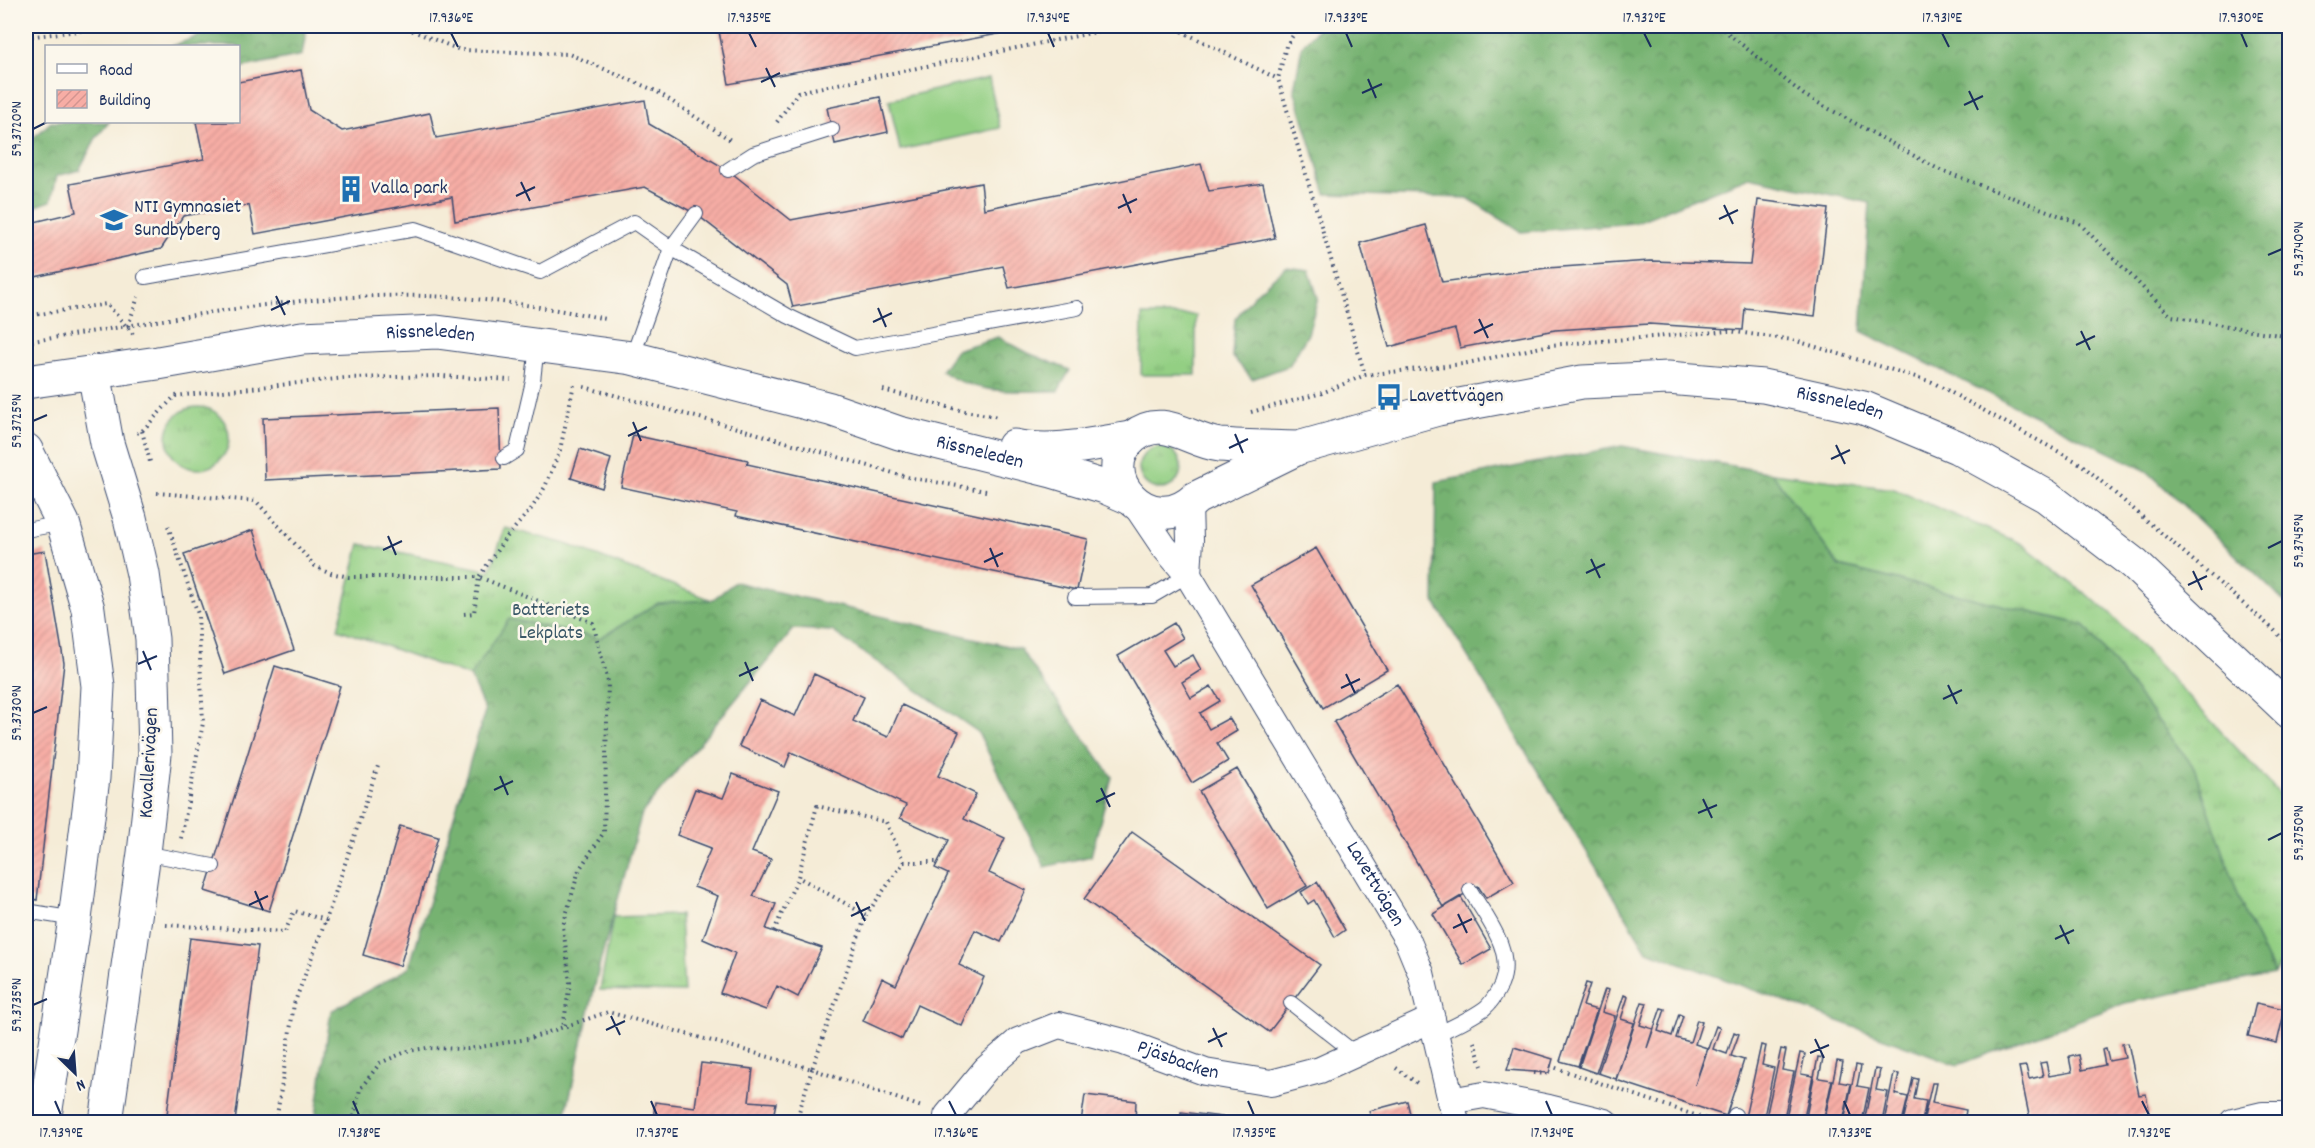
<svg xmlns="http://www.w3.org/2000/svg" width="2315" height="1148" viewBox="0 0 2315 1148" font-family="Dekko,sans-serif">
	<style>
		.grass { fill: url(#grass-tufts); stroke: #577f70; stroke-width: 1.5 }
		.forest { fill: url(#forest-crowns); stroke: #487068; stroke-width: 1.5 }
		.pitch { fill: #93cf83; stroke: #577f70; stroke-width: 1.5 }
		.building { fill: url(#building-hatch) }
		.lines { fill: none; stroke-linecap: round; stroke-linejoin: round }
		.lane-casing { stroke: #3c4b70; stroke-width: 16 }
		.street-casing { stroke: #3c4b70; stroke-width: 28 }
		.secondary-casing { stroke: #3c4b70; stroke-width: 35 }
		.path { stroke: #3c4b70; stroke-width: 4; stroke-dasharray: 1.5 4.5; stroke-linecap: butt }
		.lane { stroke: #fff; stroke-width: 14 }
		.street { stroke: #fff; stroke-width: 26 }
		.secondary { stroke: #fff; stroke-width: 33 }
		.ticks { fill: none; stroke: #1b2f5e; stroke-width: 2 }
		.labels { text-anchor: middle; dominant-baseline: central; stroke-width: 5; stroke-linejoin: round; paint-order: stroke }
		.poi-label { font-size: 20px; fill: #1b2f5e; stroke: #fbf7ec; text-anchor: start }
		.street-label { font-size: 20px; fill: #1b2f5e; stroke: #fbf7ec }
		.park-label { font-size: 20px; fill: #395767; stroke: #fbf7ec }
		.neatline { fill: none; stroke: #1b2f5e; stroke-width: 2 }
		.ticks-label { font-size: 15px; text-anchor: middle; fill: #1b2f5e }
	</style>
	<defs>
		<pattern id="grass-tufts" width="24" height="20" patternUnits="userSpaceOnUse" patternTransform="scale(1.5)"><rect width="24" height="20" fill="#93cf83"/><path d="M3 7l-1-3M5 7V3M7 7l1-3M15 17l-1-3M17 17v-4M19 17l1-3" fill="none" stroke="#7eb274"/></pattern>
		<pattern id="forest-crowns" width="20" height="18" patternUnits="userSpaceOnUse" patternTransform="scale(1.5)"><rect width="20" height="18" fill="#76b271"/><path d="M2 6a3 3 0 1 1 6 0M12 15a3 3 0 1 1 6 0" fill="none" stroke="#609160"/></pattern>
		<pattern id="building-hatch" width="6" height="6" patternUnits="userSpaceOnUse" patternTransform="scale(1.5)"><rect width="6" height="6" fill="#f7ada5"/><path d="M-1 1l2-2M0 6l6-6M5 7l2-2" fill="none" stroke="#d39590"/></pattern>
	</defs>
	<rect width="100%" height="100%" fill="#fbf7ec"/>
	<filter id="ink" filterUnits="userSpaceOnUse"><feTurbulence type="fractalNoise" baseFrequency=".0167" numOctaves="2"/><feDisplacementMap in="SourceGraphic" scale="12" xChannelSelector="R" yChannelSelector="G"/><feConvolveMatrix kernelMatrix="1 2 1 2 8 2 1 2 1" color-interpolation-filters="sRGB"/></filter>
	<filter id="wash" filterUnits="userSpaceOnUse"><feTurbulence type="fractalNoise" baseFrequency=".008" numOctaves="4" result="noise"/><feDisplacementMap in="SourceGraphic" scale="24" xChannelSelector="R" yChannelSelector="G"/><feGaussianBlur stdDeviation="1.35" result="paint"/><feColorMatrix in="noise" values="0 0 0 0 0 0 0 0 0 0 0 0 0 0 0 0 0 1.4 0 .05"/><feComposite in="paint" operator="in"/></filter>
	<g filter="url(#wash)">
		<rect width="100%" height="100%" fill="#f5ecd7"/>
		<!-- grass -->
		<path class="grass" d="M1142,315h54v60h-55z
			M167 438a31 31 0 1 1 62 0a31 31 0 1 1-62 0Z
			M1139 468a21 21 0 1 1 42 0a21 21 0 1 1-42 0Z
			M1772,473l122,16 128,55 87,68 180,192v142l-15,28 -28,-57 -162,-292 -245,-59z
			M505,528l58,15 149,57 -115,122 -259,-93 22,-85 130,27z
			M680,915l4,77 -84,-2 13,-73z"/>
		<!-- forest -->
		<path class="forest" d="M260,26h30l16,6 -4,23 -63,13 -1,-22h-66l27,-10z
			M1320,26h969v580l-142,-135 -286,-140 9,-128 -121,-26 -115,46 -113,9 -53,-34 -142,-4 -32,-105 8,-43z
			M51,122h58l-13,16 -17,32 -22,6 -6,25 -25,9v-66z
			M1286,267l23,3 9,28 -10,36 -19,32 -37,13 -20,-23 3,-37 20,-25z
			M998,337l30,16 42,17 -12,21c-43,0 -80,5 -117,-20l15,-21z
			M1622,446l150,27 67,93 245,59 110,142 52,150 28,57 -149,29 -167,62 -311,-114 -213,-350 2,-119z
			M735,582l285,67 92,128 -21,79 -46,11 -67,-135 -146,-101 -38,-2 -152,184 -41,146 -37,163h-249l16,-111 78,-43 76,-257 -15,-35 39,-57 91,19 58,-35 54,-3z"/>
		<!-- pitch -->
		<path class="pitch" d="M989,78l11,50 -100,22 -11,-50z"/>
		<g id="blocks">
			<!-- building -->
			<path class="building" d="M718,26h318v1l-307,57z
				M301,70l8,40 33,21 88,-18 6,25 209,-38 4,24 79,46 63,50 190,-37 3,26 217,-45 8,27 54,-8 12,55 -266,50 -6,-22 -210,41 -6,-22 -91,-71 -51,-27 -190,34 -3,-24 -197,37 -6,-29 -66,11 -22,33 -135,30v-55l50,-12 -6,-28 134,-25 -8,-37h42v-40z
				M880,97l8,35 -53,12 -8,-36z
				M1758,200l70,9 -13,107 -70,-8 -2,22 -94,-6 -94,6 -95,18 -5,-19 -66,18 -29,-104 66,-18 16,57 105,-14 103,-7 100,3z
				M499,408l2,61 -236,11 -2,-62z
				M633,435l115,25 -1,4 341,75 -11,51 -341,-74 1,-4 -116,-25z
				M580,449l31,10 -9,29 -31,-10z
				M253,530l41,120 -69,24 -41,-120z
				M1316,548l71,122 -64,38 -72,-123z
				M45,551l19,112 -27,237 -11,-2v-344z
				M1174,623l9,15 -20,12 10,16 20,-11 8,15 -19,12 9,16 20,-12 9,15 -20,12 9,16 20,-11 8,13 -20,12 11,18 -36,22 -74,-127z
				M275,666l65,20 -71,225 -64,-20z
				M814,674l50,23 -11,24 35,16 14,-32 57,27 -21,44 38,18 -12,25 41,19 -16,35 37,17 -25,52 -26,-12 -16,35 25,12 -22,49 -45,-21 -15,34 -39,-18 19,-43 14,7 52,-111 -13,-6 14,-28 -49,-22 6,-13 -115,-53 -6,15 -46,-21 21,-46 35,16z
				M1397,684l117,198 -28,16 -8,-12 -35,21 -109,-185z
				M1237,769l70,117 -39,23 -69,-118z
				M733,774l45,17 -26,61 19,7 -18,37 23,8 -10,25 56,19 -24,49 -21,-11 -11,24 -46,-17 15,-40 -32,-14 15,-43 -24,-9 17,-39 -34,-13 18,-46 28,9z
				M400,826l38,11 -38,129 -37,-11z
				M1132,832l188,133 -51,67 -185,-133z
				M1317,882l28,48 -10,7 -21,-37 -6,4 -7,-12z
				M1461,897l30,52 -28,16 -30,-51z
				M26,933l6,1 -5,41h-1z
				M190,938l68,8 -23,176h-69z
				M1586,983l4,1 -7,22 14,4 -19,56 -18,-5z
				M1605,989l4,1 -7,22 13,4 -19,57 -17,-6z
				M1624,995l4,2 -7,22 13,4 -18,56 -18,-6z
				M1642,1002l5,1 -7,22 13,4 -6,19 14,-40 4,1 -7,22 14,5 7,-22 4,2 -7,22 14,4 7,-22 5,2 -7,22 12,4 -12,37 21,-59 4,2 -7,21 14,5 7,-22 5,2 -8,22 13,4 -18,56 -110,-36z
				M2256,1003l29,6 -8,34 -29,-7z
				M2128,1043l11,52 7,-1 4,20 -41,8h-84l5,-2 -11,-53 7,-1 3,13 14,-3 -3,-13 6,-1 3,14 23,-4 -3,-15 10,-2 3,15 23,-5 -3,-15 4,-1 3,12 16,-3 -3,-14z
				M1761,1045l5,1 -4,19 12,3 -11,54h-19z
				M1514,1047l39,12 -4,14 -42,-3z
				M1781,1049l5,1 -4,20 12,2 -11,50h-18z
				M1800,1053l5,1 -4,20 12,2 -10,46h-18z
				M1818,1057l5,1 -4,20 13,2 -9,42h-18z
				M1837,1061l6,1 -4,20 12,2 -8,38h-19z
				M701,1063l52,6 -4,32 27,2 -4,19h-119l2,-20 40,5z
				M1856,1065l5,1 -4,20 12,2 -7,34h-18z
				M1875,1069l5,1 -4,20 12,2 -6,30h-18z
				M1894,1073l5,1 -4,20 13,3 -6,25h-18z
				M1913,1078l5,1 -4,20 12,2 -4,21h-19z
				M1932,1083h4l-4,20 34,7 -2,12h-41z
				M1085,1095l51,6 -1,21h-54z
				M1407,1101l5,21h-40l-3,-11z
				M1181,1112l49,6v4h-50z"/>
		</g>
	</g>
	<g filter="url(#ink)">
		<use href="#blocks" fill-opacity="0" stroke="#3c4b70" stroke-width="1.5"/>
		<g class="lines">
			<defs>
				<path id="lane" d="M728,170l25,-16 79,-25
					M145,277l271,-48 124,43 94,-50 37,26 117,68 67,32 222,-40
					M632,358l39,-110 25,-34
					M504,458l13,-8 16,-69 4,-36
					M26,530l37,-7
					M1075,597l77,-1 36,-21
					M144,853l69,13
					M26,911l49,8
					M1291,1003l65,51
					M1435,1035c17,-8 35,-16 50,-27 7,-6 12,-15 16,-23 14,-34 -14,-66 -31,-95
					M1733,1122l2,-7"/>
				<g id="street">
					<path id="s1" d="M1135,504l29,43 24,28 219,364 14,34 35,149"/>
					<path d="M1188,575l2,-35 -1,-36"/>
					<path d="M1450,1101l34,-6 65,13 56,14"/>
					<path id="s2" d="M947,1116l39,-47 32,-28 41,-16 65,17 81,30 66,11 49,-13 112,-51"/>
					<path d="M2233,1122l30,-7h27"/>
				</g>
				<g id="secondary">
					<path d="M94,372l13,71 23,75 13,56 9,65 3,115 -11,99 -38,269"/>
					<path id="s3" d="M26,382l132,-19 144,-25 135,-6 195,26 198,51 69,24 153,38 53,16 23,10"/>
					<path d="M1014,446c39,8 79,-2 117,-8"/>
					<path id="s4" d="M1298,448c-26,-1 -52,-1 -78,-3 -30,-3 -57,-33 -87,-8 -44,37 17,105 63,61l102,-50 140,-39 144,-27 86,-4 95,8 101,22 93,39 89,49 88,68 156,148"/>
					<path d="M26,450l37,73 25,86 10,77 -5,92 -18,141 -31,203"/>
				</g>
			</defs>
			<!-- lane casing -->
			<use href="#lane" class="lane-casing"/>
			<!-- street casing -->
			<use href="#street" class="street-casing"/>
			<!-- secondary casing -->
			<use href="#secondary" class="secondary-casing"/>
			<!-- path -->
			<path class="path" d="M401,26l59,24 109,4 87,37 76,50
				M1171,26l107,53
				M1299,26l-13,20 -8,33 87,296
				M1719,26l85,69 134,74 141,54 92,93 119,21
				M26,37l95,-11
				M777,122l21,-30 328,-66
				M26,316l81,-12 26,30
				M128,326l10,-29
				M26,342c131,-19 267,-50 400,-46 60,2 121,11 180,23
				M584,387l157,42 166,48 79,14
				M883,390l81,21 35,6
				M1251,412l71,-19 43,-18 98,-11 87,-19 179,-14 64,9 139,42 149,82 193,166 16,17
				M142,431l8,31
				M137,433l5,-2 33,-35 171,-18 94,-2 71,4
				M157,493l99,8 59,65 16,7 18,4h130l25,-37 28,-32 13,-21 15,-37 14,-66
				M168,526l30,88 5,109 -22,116
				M464,614l10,-1 5,-36 114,46 15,59 -4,150 -25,38 -16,56 7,57 -7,45
				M904,862h35
				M166,925l119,7 9,-21 32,9 52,-154
				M774,931l24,-54
				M1474,1042l8,24
				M1550,1066l162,55
				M1396,1068l21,15
				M1534,1073l14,1
				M276,1122l18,-118 32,-84
				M353,1122l7,-33 20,-26 28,-12 19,-3 41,1 60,-10 80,-27 204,57 54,-154 -68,-38 19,-71 69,16 18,40 -38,53
				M796,1122l16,-53 110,38"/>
			<!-- lane -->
			<use href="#lane" class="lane"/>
			<!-- street -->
			<use href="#street" class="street"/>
			<!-- secondary -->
			<use href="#secondary" class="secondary"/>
		</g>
	</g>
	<!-- ticks -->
	<path class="ticks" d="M451,33l7,14M749,33l7,14M1048,33l6,14M1346,33l6,14M1644,33l7,14M1942,33l7,14M2241,33l6,14M766,68l9,19M1368,79l8,19M761,82l19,-9M1969,91l9,19M1362,93l20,-9M1964,105l19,-9M33,129l14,-7M521,182l9,19M1123,194l8,19M516,196l19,-9M1724,205l9,19M1118,208l19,-9M1719,219l19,-9M2268,255l14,-6M276,296l9,19M878,308l8,19M271,310l19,-9M1479,319l9,19M873,322l19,-9M2081,331l9,19M1474,333l19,-9M2076,345l19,-9M33,421l14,-6M633,422l8,19M1235,434l8,19M628,436l19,-9M1836,445l9,19M1229,448l19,-9M1831,459l19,-9M388,536l8,19M990,548l8,19M2268,548l14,-7M383,550l19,-9M1591,559l9,19M984,562l19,-9M2193,571l9,19M1586,573l19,-9M2188,585l19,-9M143,651l8,19M745,662l8,19M138,664l19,-8M1346,674l9,19M739,676l19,-9M1948,685l9,19M1341,688l19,-9M1943,699l19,-9M33,713l14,-6M500,776l8,19M1101,788l9,19M494,790l19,-9M1703,799l9,19M1096,802l19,-9M1698,813l19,-8M2268,840l14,-7M255,891l8,19M856,902l9,19M249,905l19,-9M1458,914l9,19M851,916l19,-9M2060,925l9,19M1453,928l19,-9M2055,939l19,-9M33,1005l14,-6M611,1016l9,19M1213,1028l9,19M606,1030l19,-9M1815,1039l9,19M1208,1042l19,-9M1810,1053l19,-8M55,1101l6,14M353,1101l6,14M651,1101l6,14M949,1101l7,14M1248,1101l6,14M1546,1101l6,14M1844,1101l6,14M2142,1101l7,14"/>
	<!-- icons -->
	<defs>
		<symbol id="building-bare" viewBox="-9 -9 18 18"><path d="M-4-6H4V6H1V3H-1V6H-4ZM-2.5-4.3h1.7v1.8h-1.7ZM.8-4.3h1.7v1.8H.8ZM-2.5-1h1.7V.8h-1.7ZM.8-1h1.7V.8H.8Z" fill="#1f6fb2" stroke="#fbf7ec" stroke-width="2.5" paint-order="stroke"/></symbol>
		<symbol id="school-bare" viewBox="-9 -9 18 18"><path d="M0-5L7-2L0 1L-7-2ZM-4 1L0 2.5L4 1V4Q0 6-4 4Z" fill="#1f6fb2" stroke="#fbf7ec" stroke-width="2.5" paint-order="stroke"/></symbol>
		<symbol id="bus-bare" viewBox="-9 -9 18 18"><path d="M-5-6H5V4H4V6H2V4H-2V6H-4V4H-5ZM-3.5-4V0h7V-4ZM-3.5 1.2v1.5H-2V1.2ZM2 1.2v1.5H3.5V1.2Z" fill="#1f6fb2" stroke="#fbf7ec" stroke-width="2.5" paint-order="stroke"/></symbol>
	</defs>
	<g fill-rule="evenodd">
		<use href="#building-bare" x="332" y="170" width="38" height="38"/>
		<use href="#school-bare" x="95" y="201" width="38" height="38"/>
		<use href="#bus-bare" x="1370" y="378" width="38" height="38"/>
	</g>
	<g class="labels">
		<!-- poi labels -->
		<g class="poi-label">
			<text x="371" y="189">Valla park</text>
			<text x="134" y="208">NTI Gymnasiet<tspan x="134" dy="23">Sundbyberg</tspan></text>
			<text x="1409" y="397">Lavettvägen</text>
		</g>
		<!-- street labels -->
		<g class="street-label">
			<text stroke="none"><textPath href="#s3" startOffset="408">Rissneleden</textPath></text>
			<text stroke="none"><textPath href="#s4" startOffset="978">Rissneleden</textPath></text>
			<text stroke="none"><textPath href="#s3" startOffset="972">Rissneleden</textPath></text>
			<text transform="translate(150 763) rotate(-87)">Kavallerivägen</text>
			<text stroke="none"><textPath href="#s1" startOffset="450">Lavettvägen</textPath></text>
			<text stroke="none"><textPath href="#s2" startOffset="272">Pjäsbacken</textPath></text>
		</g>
		<!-- park labels -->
		<g class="park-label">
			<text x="551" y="611">Batteriets<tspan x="551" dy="23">Lekplats</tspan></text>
		</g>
	</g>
	<!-- margin -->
	<rect width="2315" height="1148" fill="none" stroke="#fbf7ec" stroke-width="66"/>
	<!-- legend -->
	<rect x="45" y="45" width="195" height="78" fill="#fbf7ec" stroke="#a1a7b3" stroke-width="1.5"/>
	<rect x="57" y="64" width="30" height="9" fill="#ffffff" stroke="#a1a7b3" stroke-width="1.5"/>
	<text x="99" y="75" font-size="18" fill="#1b2f5e">Road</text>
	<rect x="57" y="90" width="30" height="18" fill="url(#building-hatch)" stroke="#a1a7b3" stroke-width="1.5"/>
	<text x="99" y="105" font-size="18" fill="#1b2f5e">Building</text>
	<!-- north arrow -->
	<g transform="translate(75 1073) rotate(155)" stroke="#fbf7ec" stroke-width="4.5" paint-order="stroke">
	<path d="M0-4.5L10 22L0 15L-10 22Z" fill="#1b2f5e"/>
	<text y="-9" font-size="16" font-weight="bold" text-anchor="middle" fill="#1b2f5e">N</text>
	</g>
	<rect x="33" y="33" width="2249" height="1082" class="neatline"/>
	<g class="ticks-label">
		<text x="451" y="22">17.936°E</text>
		<text x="749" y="22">17.935°E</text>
		<text x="1048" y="22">17.934°E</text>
		<text x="1346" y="22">17.933°E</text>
		<text x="1644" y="22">17.932°E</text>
		<text x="1942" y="22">17.931°E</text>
		<text x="2241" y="22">17.930°E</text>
		<text transform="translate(16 129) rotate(-90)" y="5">59.3720°N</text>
		<text transform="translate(2298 249) rotate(-90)" y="5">59.3740°N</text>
		<text transform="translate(16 421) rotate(-90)" y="5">59.3725°N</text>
		<text transform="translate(2298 541) rotate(-90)" y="5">59.3745°N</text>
		<text transform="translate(16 713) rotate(-90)" y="5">59.3730°N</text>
		<text transform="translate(2298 833) rotate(-90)" y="5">59.3750°N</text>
		<text transform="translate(16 1005) rotate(-90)" y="5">59.3735°N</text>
		<text x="61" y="1137">17.939°E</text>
		<text x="359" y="1137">17.938°E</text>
		<text x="657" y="1137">17.937°E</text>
		<text x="956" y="1137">17.936°E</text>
		<text x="1254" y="1137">17.935°E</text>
		<text x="1552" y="1137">17.934°E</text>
		<text x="1850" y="1137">17.933°E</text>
		<text x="2149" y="1137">17.932°E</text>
	</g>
</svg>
